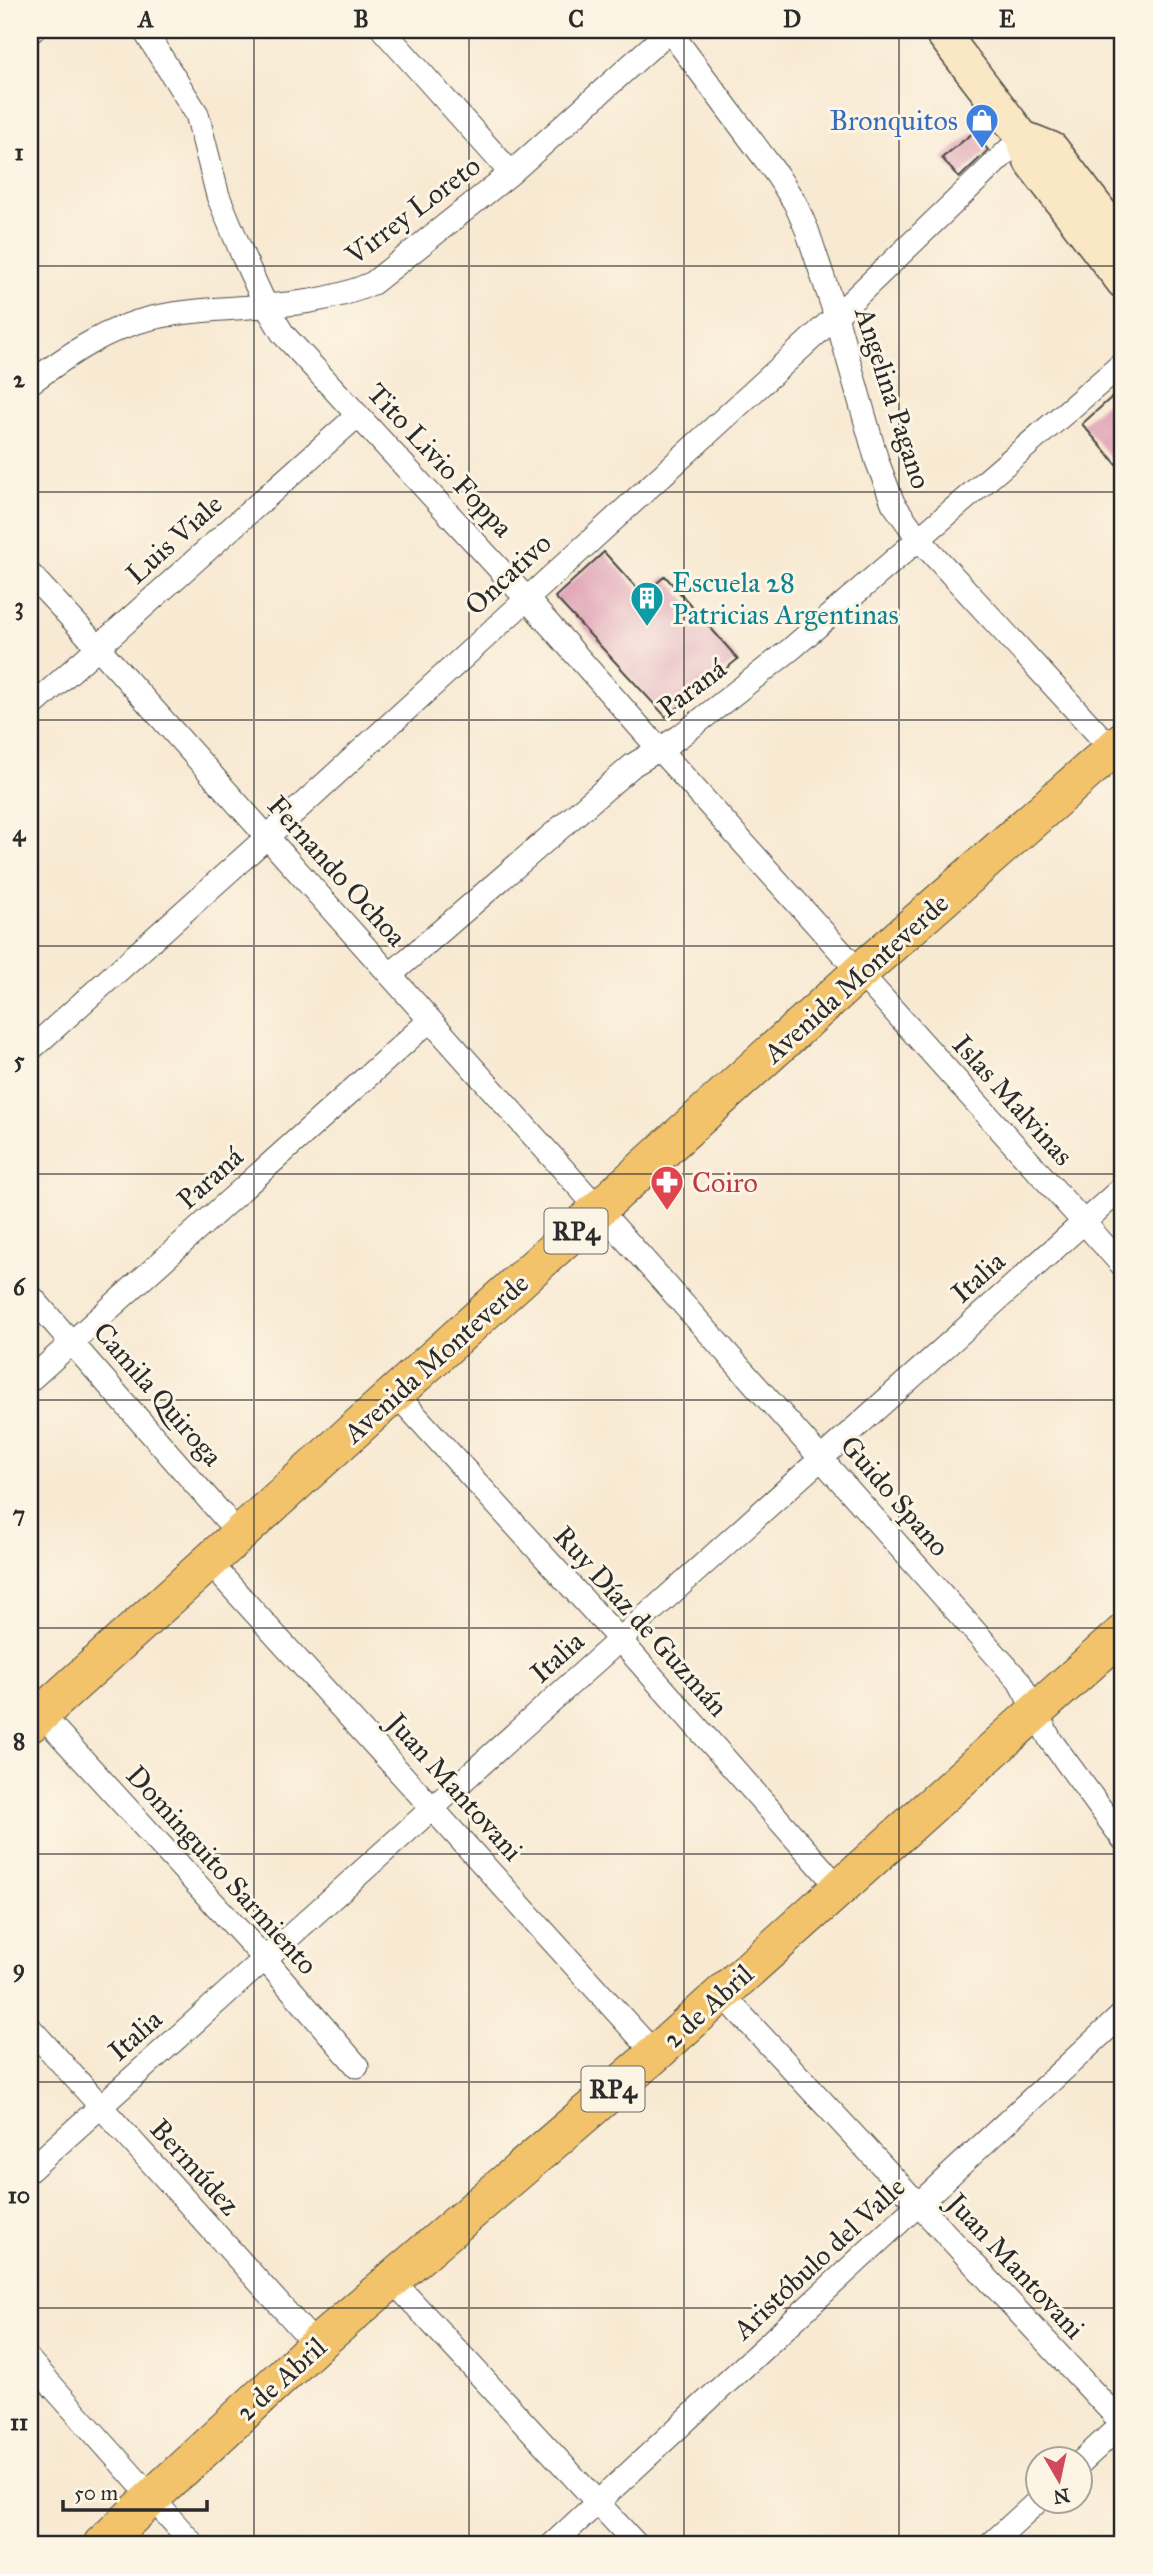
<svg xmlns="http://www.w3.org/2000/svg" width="1153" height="2574" viewBox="0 0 1153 2574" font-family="'IM FELL Great Primer',serif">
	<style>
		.building { fill: #dc99b1 }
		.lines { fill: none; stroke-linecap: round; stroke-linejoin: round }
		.minor-casing { stroke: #4a4844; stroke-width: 25 }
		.secondary-casing { stroke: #4a4844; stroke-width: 36 }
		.primary-casing { stroke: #4a4844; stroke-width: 39 }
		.minor { stroke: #fff; stroke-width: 23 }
		.secondary { stroke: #fae7c3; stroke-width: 33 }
		.primary { stroke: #f2c36a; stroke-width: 37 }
		.grid { fill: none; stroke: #2b2b2b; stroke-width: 2; stroke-opacity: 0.55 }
		.labels { text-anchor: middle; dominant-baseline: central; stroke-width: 6; stroke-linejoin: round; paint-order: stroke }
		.shield { fill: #fcf5e5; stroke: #6a6863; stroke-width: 2 }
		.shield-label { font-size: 26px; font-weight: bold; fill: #2b2b2b }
		.shop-label { font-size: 28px; fill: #366cbe; stroke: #fcf5e5; text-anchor: end }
		.street-label { font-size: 28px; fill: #2b2b2b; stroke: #fcf5e5 }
		.culture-label { font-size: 28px; fill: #0d838f; stroke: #fcf5e5; text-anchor: start }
		.health-label { font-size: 28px; fill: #be3a42; stroke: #fcf5e5; text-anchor: start }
		.neatline { fill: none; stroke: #2b2b2b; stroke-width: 2.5 }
		.grid-label { font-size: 23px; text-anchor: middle; font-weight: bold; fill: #2b2b2b }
	</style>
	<rect width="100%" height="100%" fill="#fcf5e5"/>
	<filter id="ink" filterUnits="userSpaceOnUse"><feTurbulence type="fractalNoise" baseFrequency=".0143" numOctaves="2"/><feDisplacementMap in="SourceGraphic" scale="14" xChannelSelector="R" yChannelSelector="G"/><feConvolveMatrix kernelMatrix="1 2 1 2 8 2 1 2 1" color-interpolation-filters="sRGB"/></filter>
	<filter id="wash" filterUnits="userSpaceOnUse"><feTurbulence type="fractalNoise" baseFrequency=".00686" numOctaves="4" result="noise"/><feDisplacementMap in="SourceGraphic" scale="28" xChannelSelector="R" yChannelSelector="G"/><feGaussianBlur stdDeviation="1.57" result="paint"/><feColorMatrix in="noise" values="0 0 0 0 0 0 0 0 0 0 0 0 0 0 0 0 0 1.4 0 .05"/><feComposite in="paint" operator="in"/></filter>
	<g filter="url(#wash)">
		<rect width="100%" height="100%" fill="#f8e9d2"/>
		<g id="blocks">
			<!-- building -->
			<path class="building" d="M974,132l14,18 -29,28 -17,-20z
				M1123,387v85l-41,-48z
				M604,552l39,43 22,-19 73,83 -72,58 -111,-120z"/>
		</g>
	</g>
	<g filter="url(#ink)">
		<use href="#blocks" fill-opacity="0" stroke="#4a4844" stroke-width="2"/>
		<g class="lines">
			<defs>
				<path id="minor" d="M144,30l53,84 21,82 25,60 22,48 18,30 243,264 133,151 464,517
					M383,30l128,143
					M669,30l108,145 18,28 12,27 29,86 41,145 16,42 25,35 202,220
					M30,32l3,-2
					M30,383c37,-27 76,-55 122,-65 72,-16 153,-4 221,-35l138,-110 159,-143
					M30,574l67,72 922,1035 32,60 72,98
					M30,708l328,-293
					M390,975l243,-210 46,-28 112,-88 332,-286
					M30,1050l237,-213 569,-521 186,-179
					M30,1295l209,239
					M30,1380l399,-359
					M396,1394l224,246 220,249
					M209,1562l446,492
					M41,1714l223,244 93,108
					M722,1994l401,430
					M30,2028l286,317
					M30,2170l1093,-983
					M392,2280l244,264
					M30,2361l163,183
					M1080,2463l43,-40
					M553,2544l570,-530
					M991,2544l48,-44"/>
				<path id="secondary" d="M940,30l82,107 9,25 92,120
					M1022,137l30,12 71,93"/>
				<path id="primary" d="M30,1724l829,-751 264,-233
					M102,2544l214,-199 339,-291 468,-421"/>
			</defs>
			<!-- minor casing -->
			<use href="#minor" class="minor-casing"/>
			<!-- secondary casing -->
			<use href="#secondary" class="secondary-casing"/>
			<!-- primary casing -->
			<use href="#primary" class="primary-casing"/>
			<!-- minor -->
			<use href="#minor" class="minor"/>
			<!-- secondary -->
			<use href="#secondary" class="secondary"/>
			<!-- primary -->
			<use href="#primary" class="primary"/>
		</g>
	</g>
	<!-- grid -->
	<path class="grid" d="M254,30v2514M469,30v2514M684,30v2514M899,30v2514M30,266h1093M30,492h1093M30,720h1093M30,946h1093M30,1174h1093M30,1400h1093M30,1628h1093M30,1854h1093M30,2082h1093M30,2308h1093"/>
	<!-- icons -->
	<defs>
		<symbol id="shop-pin" viewBox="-11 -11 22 30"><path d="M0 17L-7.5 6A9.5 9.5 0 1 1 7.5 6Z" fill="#3f7fe0" stroke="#fcf5e5"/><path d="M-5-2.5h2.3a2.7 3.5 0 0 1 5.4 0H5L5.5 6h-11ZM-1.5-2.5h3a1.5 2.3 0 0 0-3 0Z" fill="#fff"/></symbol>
		<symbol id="building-pin" viewBox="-11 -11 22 30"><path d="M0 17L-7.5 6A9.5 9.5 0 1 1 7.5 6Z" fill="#0f9aa8" stroke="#fcf5e5"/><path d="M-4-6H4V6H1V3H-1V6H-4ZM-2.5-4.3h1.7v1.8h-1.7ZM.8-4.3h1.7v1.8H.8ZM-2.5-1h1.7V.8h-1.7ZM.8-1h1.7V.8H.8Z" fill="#fff"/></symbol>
		<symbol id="pharmacy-pin" viewBox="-11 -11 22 30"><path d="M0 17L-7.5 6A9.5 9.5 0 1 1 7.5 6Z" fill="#e0444e" stroke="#fcf5e5"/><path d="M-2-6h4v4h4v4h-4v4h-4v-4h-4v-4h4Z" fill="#fff"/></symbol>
	</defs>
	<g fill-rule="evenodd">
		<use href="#shop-pin" x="963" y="101" width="38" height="52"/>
		<use href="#building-pin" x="628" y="579" width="38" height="52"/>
		<use href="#pharmacy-pin" x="648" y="1163" width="38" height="52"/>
	</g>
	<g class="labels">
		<!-- shield labels -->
		<g class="shield">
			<rect x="544.5" y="1208.5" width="63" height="45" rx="5"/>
			<rect x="581.5" y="2066.5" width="63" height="45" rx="5"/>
		</g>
		<g class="shield-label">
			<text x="576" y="1231">RP4</text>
			<text x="613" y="2089">RP4</text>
		</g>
		<!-- shop labels -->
		<g class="shop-label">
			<text x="958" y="120">Bronquitos</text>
		</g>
		<!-- street labels -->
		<g class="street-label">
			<text transform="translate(413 210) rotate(-37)">Virrey Loreto</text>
			<text transform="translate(893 398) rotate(72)">Angelina Pagano</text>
			<text transform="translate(440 460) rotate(47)">Tito Livio Foppa</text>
			<text transform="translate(174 539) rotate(-42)">Luis Viale</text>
			<text transform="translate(508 574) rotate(-43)">Oncativo</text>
			<text transform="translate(692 688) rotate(-37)">Paraná</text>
			<text transform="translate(337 871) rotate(48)">Fernando Ochoa</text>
			<text transform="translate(856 978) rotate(-42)">Avenida Monteverde</text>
			<text transform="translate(1013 1100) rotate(48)">Islas Malvinas</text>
			<text transform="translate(210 1178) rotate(-42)">Paraná</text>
			<text transform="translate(978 1277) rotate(-42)">Italia</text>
			<text transform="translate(436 1358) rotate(-42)">Avenida Monteverde</text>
			<text transform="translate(158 1394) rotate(49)">Camila Quiroga</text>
			<text transform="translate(895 1496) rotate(49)">Guido Spano</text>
			<text transform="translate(641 1621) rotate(48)">Ruy Díaz de Guzmán</text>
			<text transform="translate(557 1657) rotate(-42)">Italia</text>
			<text transform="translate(455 1787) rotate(48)">Juan Mantovani</text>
			<text transform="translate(222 1870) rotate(48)">Dominguito Sarmiento</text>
			<text transform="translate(708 2006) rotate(-42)">2 de Abril</text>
			<text transform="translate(135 2035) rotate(-42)">Italia</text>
			<text transform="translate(195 2167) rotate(48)">Bermúdez</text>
			<text transform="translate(819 2258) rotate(-43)">Aristóbulo del Valle</text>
			<text transform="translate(1016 2266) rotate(47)">Juan Mantovani</text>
			<text transform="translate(281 2379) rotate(-42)">2 de Abril</text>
		</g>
		<!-- culture labels -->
		<g class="culture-label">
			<text x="672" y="582">Escuela 28<tspan x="672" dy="32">Patricias Argentinas</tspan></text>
		</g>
		<!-- health labels -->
		<g class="health-label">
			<text x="692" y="1182">Coiro</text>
		</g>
	</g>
	<!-- margin -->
	<rect width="1153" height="2574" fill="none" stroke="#fcf5e5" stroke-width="77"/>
	<!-- north arrow -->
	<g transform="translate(1059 2480) rotate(171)"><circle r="33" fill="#fcf5e5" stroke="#a8a49b" stroke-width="2"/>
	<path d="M0-5L12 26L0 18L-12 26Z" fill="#d1495b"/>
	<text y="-10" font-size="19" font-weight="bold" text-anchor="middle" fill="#2b2b2b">N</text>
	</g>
	<!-- scale -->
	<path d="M63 2500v10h144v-10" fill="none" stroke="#2b2b2b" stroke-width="3.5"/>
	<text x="74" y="2500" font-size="21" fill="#2b2b2b" stroke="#fcf5e5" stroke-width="5" paint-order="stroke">50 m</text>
	<rect x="38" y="38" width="1076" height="2498" class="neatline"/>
	<g class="grid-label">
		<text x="146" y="27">A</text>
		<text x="361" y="27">B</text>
		<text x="576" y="27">C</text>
		<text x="792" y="27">D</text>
		<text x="1007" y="27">E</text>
		<text x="19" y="160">1</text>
		<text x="19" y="387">2</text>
		<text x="19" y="614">3</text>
		<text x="19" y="841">4</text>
		<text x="19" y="1068">5</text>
		<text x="19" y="1295">6</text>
		<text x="19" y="1522">7</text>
		<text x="19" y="1749">8</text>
		<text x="19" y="1976">9</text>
		<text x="19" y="2203">10</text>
		<text x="19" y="2430">11</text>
	</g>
</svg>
